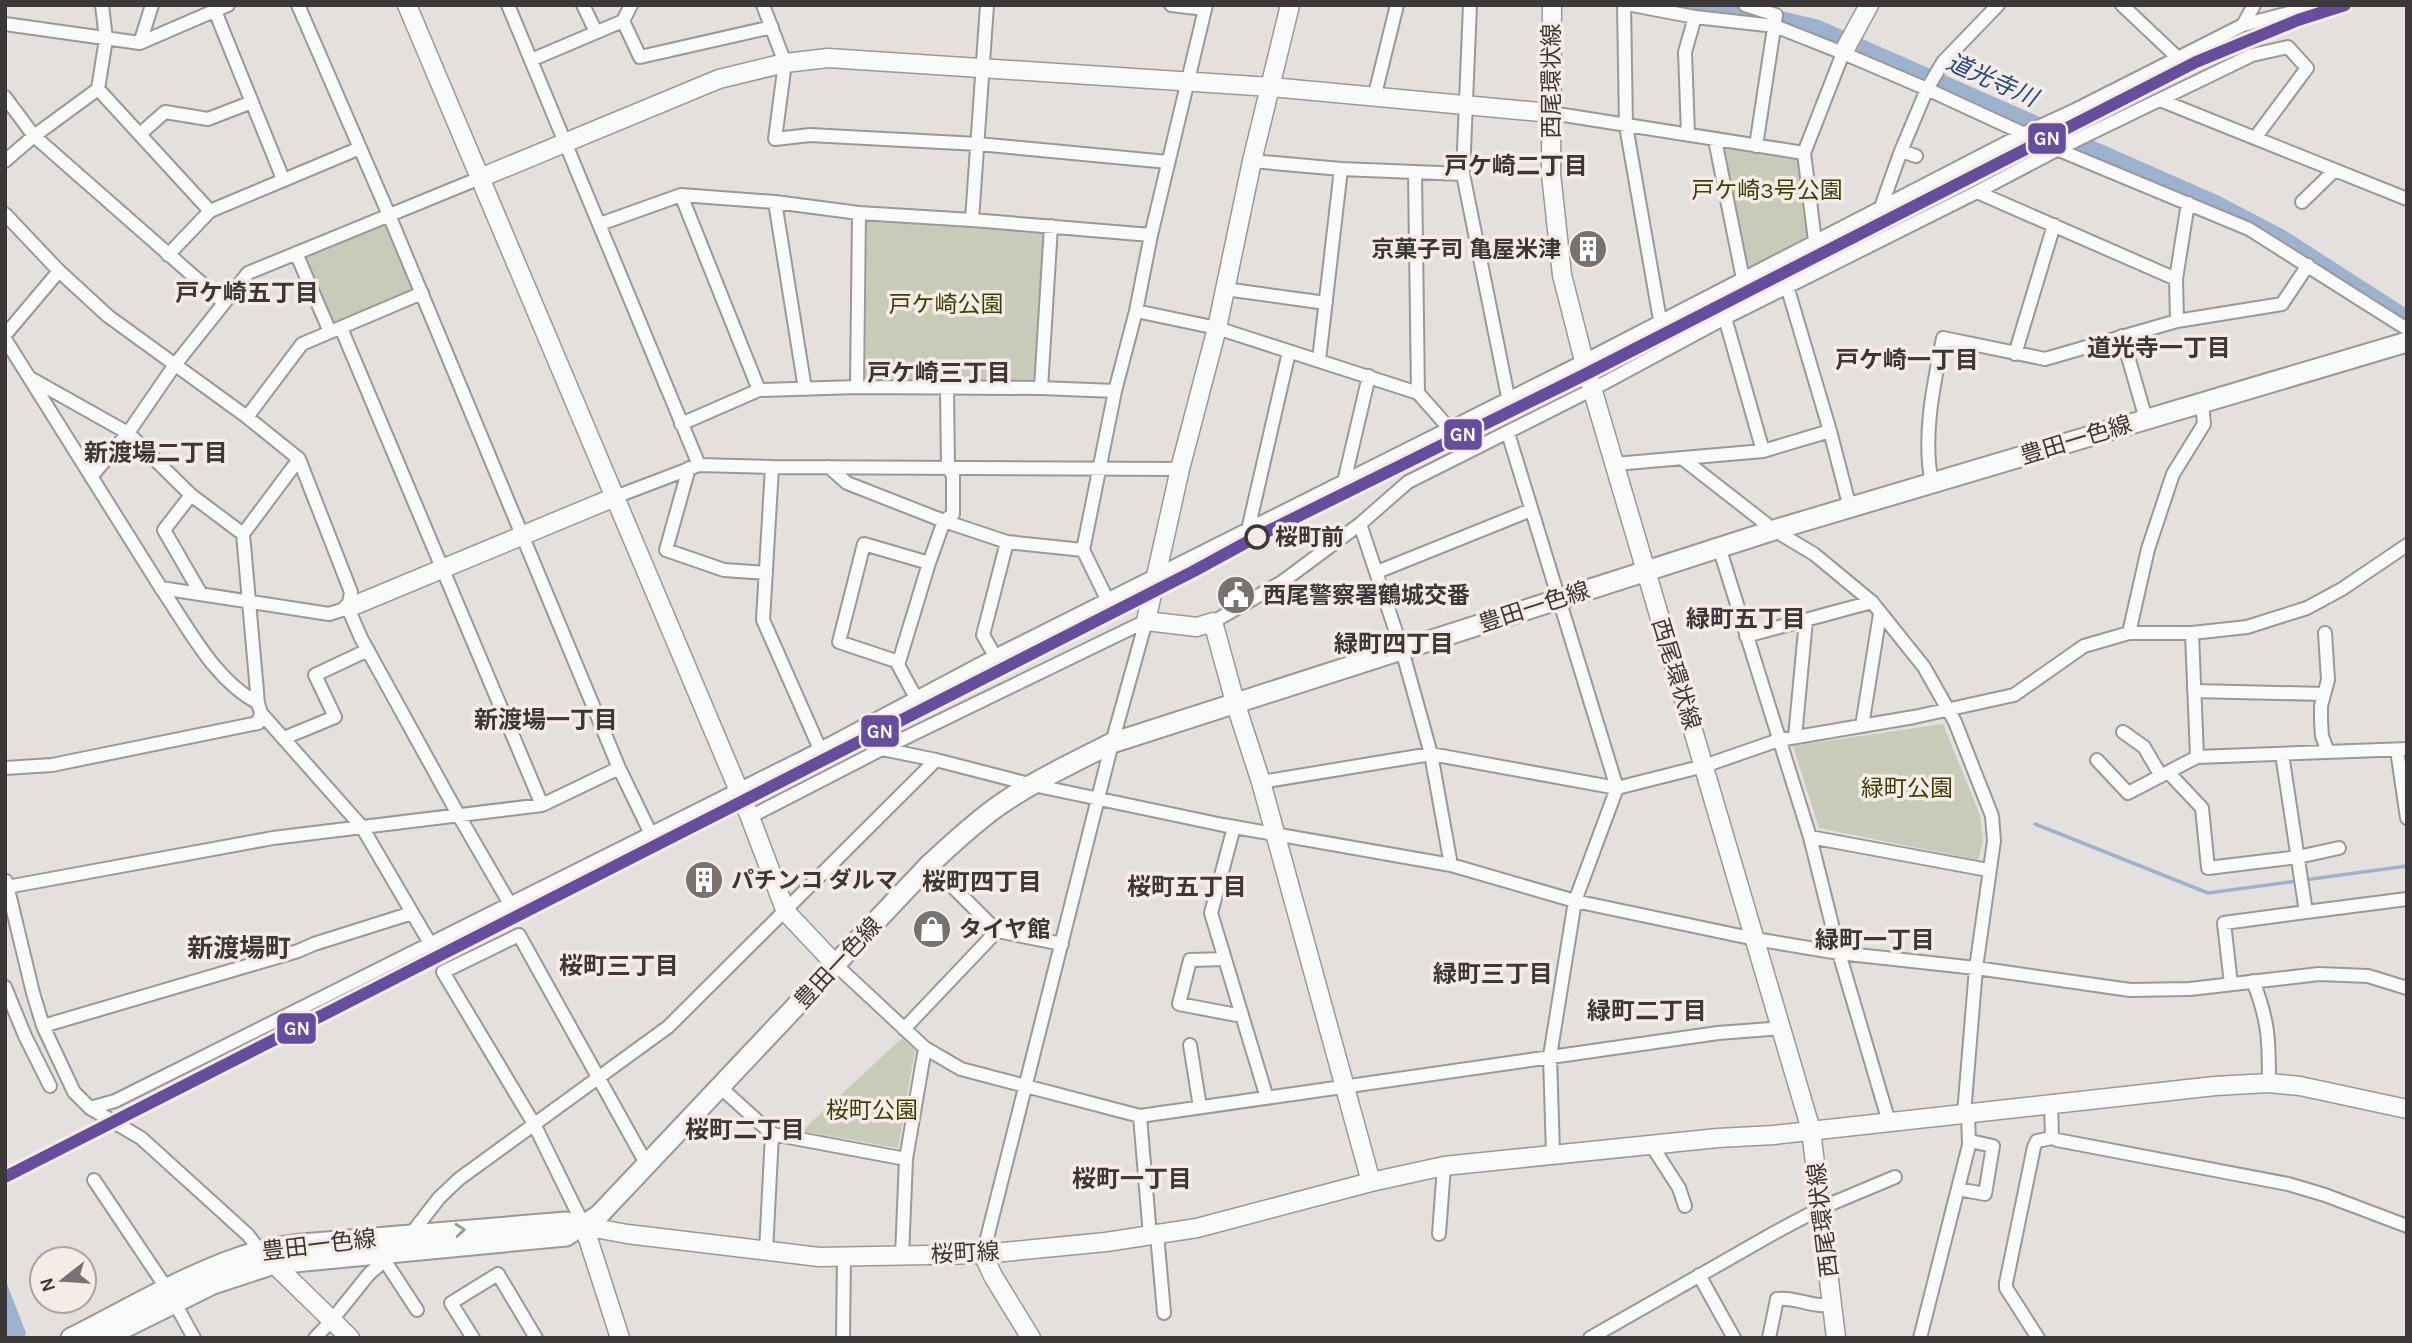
<svg xmlns="http://www.w3.org/2000/svg" width="2412" height="1343" viewBox="0 0 2412 1343" font-family="Karla,'Noto Sans JP',sans-serif">
	<style>
		.green { fill: #c8cbb8 }
		.water { fill: #9db2cf }
		.lines { fill: none; stroke-linecap: round; stroke-linejoin: round }
		.stream { stroke: #9db2cf; stroke-width: 3.5 }
		.river { stroke: #9db2cf; stroke-width: 19 }
		.street-casing { stroke: #9c9897; stroke-width: 16 }
		.secondary-casing { stroke: #9c9897; stroke-width: 21 }
		.primary-casing { stroke: #9c9897; stroke-width: 23 }
		.street { stroke: #fbfafa; stroke-width: 12 }
		.secondary { stroke: #fbfafa; stroke-width: 18 }
		.primary { stroke: #fbfafa; stroke-width: 19 }
		.rail-1-casing { stroke: #f5ece8; stroke-width: 18 }
		.rail-1 { stroke: #654e9e; stroke-width: 12 }
		.oneway { stroke: #9c9998 }
		.stop-dot { fill: #f5ece8; stroke: #3c3837; stroke-width: 3.5 }
		.labels { text-anchor: middle; dominant-baseline: central; stroke-width: 7; stroke-linejoin: round; paint-order: stroke }
		.street-label { font-size: 23px; fill: #3c3837; stroke: #f5ece8 }
		.park-label { font-size: 23px; fill: #3a4100; stroke: #f5ece8 }
		.poi-label { font-size: 23px; font-weight: bold; fill: #3c3837; stroke: #f5ece8; text-anchor: start }
		.stop-label { font-size: 23px; font-weight: bold; fill: #3c3837; stroke: #f5ece8; text-anchor: start }
		.water-label { font-size: 24px; font-style: italic; fill: #214c82; stroke: #f5ece8 }
		.neighbourhood-label { font-size: 24px; font-weight: bold; fill: #3c3837; stroke: #f5ece8 }
		.quarter-label { font-size: 26px; font-weight: bold; fill: #3c3837; stroke: #f5ece8 }
		.line-badge { stroke: #f5ece8; stroke-width: 2.5 }
		.badge-label { font-size: 19px; text-anchor: middle; font-weight: bold; fill: #fff }
	</style>
	<rect width="100%" height="100%" fill="#e4e0de"/>
	<!-- green -->
	<path class="green" d="M1724,147l74,13 11,76 -62,33z
		M867,220l176,14 -9,147h-169z
		M386,221l29,70 -82,35 -30,-70z
		M1943,724l37,91 3,25 -5,20 -159,-32 -26,-82z
		M902,1038l13,12 -17,98 -96,-17z"/>
	<!-- water -->
	<path class="water" d="M5,1279l21,54 -2,5h-19z"/>
	<g class="lines">
		<!-- stream -->
		<path class="stream" d="M2035,824l173,69 199,-27"/>
		<!-- river -->
		<path class="river" d="M1689,5l48,5 79,19 398,175 67,35 126,81"/>
		<defs>
			<path id="street" d="M298,5l91,210 230,553 32,66
				M508,5l191,460
				M583,5l13,27
				M763,5l22,58 -10,76 35,-4 168,9 190,18
				M1171,5l34,4
				M1470,5l-7,169 45,223
				M1624,5l2,121 34,194
				M1632,5l63,12 80,9 68,27 84,36 132,61 190,79 158,100
				M1745,5l31,10 -20,131
				M2122,5l55,52
				M215,11l68,168
				M623,21l17,36 132,-30
				M5,24l135,19 88,-38
				M2243,25l11,-20
				M140,43l12,-38
				M531,60l92,-39 8,-16
				M98,89l112,122
				M5,97l29,39 189,166
				M1374,98l23,-93
				M2160,100l247,99
				M1551,113l253,40
				M140,134l25,-22 43,7 44,-17
				M1688,134l-3,-82 10,-35
				M1715,140l28,139
				M1916,156l-15,-5 26,-62 16,-27 55,-57
				M5,161l29,-25 64,-47 8,-50 -4,-34
				M1252,161l89,8 122,5
				M1415,172l3,221
				M1977,192l85,-45 190,-92 36,-8 19,21 -52,70
				M681,195l78,195
				M775,202l30,187
				M2302,202l33,-32
				M1881,207l20,-56
				M5,214l54,57 49,45 139,101 52,42 52,133 -3,16 13,30 98,178 51,88
				M972,220l15,-215
				M600,224l81,-29 94,7 84,11 113,7 179,15
				M1815,241l-11,-88 39,-100
				M296,253l34,79
				M168,255l42,-44 150,-63
				M1787,286l43,145 20,77
				M1225,289l101,14
				M1136,311l81,17 201,65 30,34
				M1725,318l38,133
				M2177,321l-1,-42 12,-76
				M341,328l201,477
				M5,335l54,-64
				M2122,336l24,83
				M5,339l156,249 168,26 19,-6
				M2015,354l39,-129
				M1319,360l22,-191
				M30,378l98,55 63,62 52,39
				M857,387l2,-174
				M1041,388l10,-162
				M247,417l55,-73 120,-51
				M681,424l78,-34 98,-3 184,1 74,3
				M1508,433l109,355 -42,113 -25,155 3,98
				M299,459l-56,75 15,169 3,10 101,114 69,118
				M1683,459l91,71 40,24 58,48 52,65 31,55 37,94 2,25 -18,127 -12,146
				M1615,464l148,-13 67,-20
				M772,467l-9,153 57,129
				M829,467l18,16 97,38 63,21 76,8
				M689,468l-23,82 58,20 42,3
				M91,477l37,-44 46,-67 74,-93 232,-95
				M1344,482l25,-106
				M1932,483c-10,-46 2,-100 11,-145l102,21 132,-38 105,-17 26,-39
				M191,495l-27,35 37,64
				M615,497l84,-32 73,2 408,2
				M1360,524l42,126 29,104 20,111
				M1248,530l41,-178
				M1719,547l91,290 29,116 50,169
				M929,563l15,-42 9,-7v-39l-5,-7 -1,-80
				M1377,572l154,-62
				M161,588c27,39 53,92 97,115
				M1107,599l-24,-49 32,-159 21,-80 15,-76 55,-230
				M1213,622l69,-40 78,-58 48,-42 185,-93 132,-71 252,-126 199,87
				M2129,633l19,-84 25,-75 31,-50 -2,-21
				M2192,633l5,124 210,-8
				M2325,633l3,47 -7,26v15l1,15 6,16
				M1746,636l126,-34
				M995,656l-12,-21 24,-93
				M898,665l31,-102 -65,-19 -25,98 57,19 20,37
				M2194,691l130,3
				M1862,726l18,-112
				M2123,732l21,15 17,29
				M1795,737l11,-117
				M284,738l51,-21 -20,-42 53,-25
				M882,749l54,11 97,25 190,40 228,40 124,36 180,38 84,14 137,15 154,22 60,-1 129,-15 49,2 39,12
				M2397,750l10,68
				M2097,760l31,33 69,-36
				M5,768l47,-3 206,-42 3,-10
				M2168,772l34,36 6,60 90,-11 41,-9
				M1261,782l170,-28 186,34 87,-22 75,-26 135,-23 100,-22 70,-49 45,-13h63l55,-6 60,-19 35,-19 65,-44
				M750,817l132,-68 264,-128
				M1234,827l-23,86 56,185
				M1810,837l178,33
				M930,864l67,67 65,13
				M6,881l27,112 10,33 31,66 16,16 51,30 107,97 12,16
				M7,887l266,-49 269,-33 77,-37
				M2306,912l101,-13
				M1225,959l-35,1 -11,44 63,12
				M836,965l89,83 36,21 179,47 578,-83 64,-5
				M2253,981c16,41 16,59 16,102
				M2231,984l-7,-61 82,-11 -24,-158
				M5,987l20,49 25,50
				M43,1026l255,-75 16,-7 98,-31
				M904,1029l93,-98
				M1190,1045l10,62
				M720,1087l52,47 134,25
				M2051,1105l1,32 5,3 231,44 37,11 82,31
				M90,1108l25,-7 705,-352 175,-93 589,-295 441,-228 50,-23 168,-85 76,-20
				M1140,1116l10,120
				M1652,1146l27,42 6,18
				M94,1180l73,109 27,49
				M1958,1189l27,5 8,-48 -23,-5
				M584,1226l-50,-102 -91,-152 76,-37 128,230
				M1157,1234l7,79
				M1439,1234l5,-68
				M408,1238l31,-40 20,-19 209,-152 268,-267
				M766,1251l6,-117
				M983,1254l129,-511 34,-122
				M902,1256l4,-97 19,-111
				M385,1261l32,49
				M1699,1275l35,63
				M315,1338l17,-18 37,-46 24,-21
				M473,1338l-22,-35 47,-29 38,64
				M843,1338l1,-81
				M1590,1338l184,-105 47,-25 74,-31
				M1769,1338l8,-39c19,-3 36,10 56,5
				M1920,1338l49,-193 -1,-31
				M2038,1338l-32,-50v-5l28,-136 3,-6 15,-3"/>
			<path id="secondary" d="M407,5l343,812 36,95 50,53
				M1290,5l-38,156 -35,167 -37,141 -34,152 51,6 16,-5 22,80 26,80 110,400
				M1552,5l-1,169 11,101 22,86 227,769 25,208
				M1843,53l26,-48
				M480,178l239,-99 66,-16 43,-5 443,29 280,26
				M348,608l267,-111
				M983,1254l10,22 38,62
				M267,1257l83,81
				M620,1338l-36,-112 43,8 192,23 164,-3 123,-12 91,-14 174,-46 73,-16 274,-28 56,-3 441,-49 54,-3 31,3 107,23"/>
			<path id="primary" d="M71,1338c60,-30 124,-69 188,-87 14,-4 29,-5 43,-7l264,-22 18,4
				M104,1338l109,-54 61,-20 292,-28 33,-21 331,-351c23,-21 46,-43 71,-60 35,-24 74,-42 111,-61l662,-213 633,-188"/>
		</defs>
		<!-- street casing -->
		<use href="#street" class="street-casing"/>
		<!-- secondary casing -->
		<use href="#secondary" class="secondary-casing"/>
		<!-- primary casing -->
		<use href="#primary" class="primary-casing"/>
		<!-- street -->
		<use href="#street" class="street"/>
		<!-- secondary -->
		<use href="#secondary" class="secondary"/>
		<!-- primary -->
		<use href="#primary" class="primary"/>
		<defs>
			<path id="rail-1" d="M5,1177l1189,-606 64,-35 330,-163 608,-311 102,-42 47,-15"/>
		</defs>
		<!-- rail-1 casing -->
		<use href="#rail-1" class="rail-1-casing"/>
		<!-- rail-1 -->
		<use href="#rail-1" class="rail-1"/>
	</g>
	<!-- one-way arrows -->
	<defs><path id="oneway-chevron" d="M-2-3.5L2.5 0L-2 3.5" fill="none" stroke-width="1.6" stroke-linecap="round" stroke-linejoin="round" transform="scale(1.75)"/></defs>
	<use class="oneway" href="#oneway-chevron" transform="translate(460 1230) rotate(-5)"/>
	<!-- icons -->
	<defs>
		<symbol id="building-disc" viewBox="-11 -11 22 22"><circle r="9.5" fill="#777371" stroke="#f5ece8"/><path d="M-4-6H4V6H1V3H-1V6H-4ZM-2.5-4.3h1.7v1.8h-1.7ZM.8-4.3h1.7v1.8H.8ZM-2.5-1h1.7V.8h-1.7ZM.8-1h1.7V.8H.8Z" fill="#fff"/></symbol>
		<symbol id="civic-disc" viewBox="-11 -11 22 22"><circle r="9.5" fill="#777371" stroke="#f5ece8"/><path d="M-.6-6.5H3V-4.5H.6V-3L4-1V1h2V6H-6V1h2V-1L-.6-3ZM-1.2 2.5V6h2.4V2.5Z" fill="#fff"/></symbol>
		<symbol id="shop-disc" viewBox="-11 -11 22 22"><circle r="9.5" fill="#777371" stroke="#f5ece8"/><path d="M-5-2.5h2.3a2.7 3.5 0 0 1 5.4 0H5L5.5 6h-11ZM-1.5-2.5h3a1.5 2.3 0 0 0-3 0Z" fill="#fff"/></symbol>
	</defs>
	<g fill-rule="evenodd">
		<use href="#building-disc" x="1566" y="227" width="44" height="44"/>
		<use href="#civic-disc" x="1214" y="573" width="44" height="44"/>
		<use href="#building-disc" x="682" y="858" width="44" height="44"/>
		<use href="#shop-disc" x="910" y="907" width="44" height="44"/>
	</g>
	<!-- markers -->
	<circle class="stop-dot" cx="1257" cy="537" r="11"/>
	<g class="labels">
		<!-- street labels -->
		<g class="street-label">
			<text transform="translate(1551 81) rotate(-90)">西尾環状線</text>
			<text transform="translate(2076 440) rotate(-17)">豊田一色線</text>
			<text transform="translate(1534 607) rotate(-18)">豊田一色線</text>
			<text transform="translate(1676 674) rotate(73)">西尾環状線</text>
			<text transform="translate(838 963) rotate(-47)">豊田一色線</text>
			<text transform="translate(1823 1220) rotate(-97)">西尾環状線</text>
			<text transform="translate(319 1245) rotate(-7)">豊田一色線</text>
			<text transform="translate(965 1253) rotate(-3)">桜町線</text>
		</g>
		<!-- park labels -->
		<g class="park-label">
			<text x="1767" y="190">戸ケ崎3号公園</text>
			<text x="946" y="304">戸ケ崎公園</text>
			<text x="1907" y="788">緑町公園</text>
			<text x="872" y="1110">桜町公園</text>
		</g>
		<!-- poi labels -->
		<g class="poi-label">
			<text x="1561" y="249" text-anchor="end">京菓子司 亀屋米津</text>
			<text x="1263" y="595">西尾警察署鶴城交番</text>
			<text x="731" y="880">パチンコ ダルマ</text>
			<text x="959" y="929">タイヤ館</text>
		</g>
		<!-- stop labels -->
		<g class="stop-label">
			<text x="1275" y="537">桜町前</text>
		</g>
		<!-- water labels -->
		<g class="water-label">
			<text transform="translate(1992 80) rotate(24)">道光寺川</text>
		</g>
		<!-- neighbourhood labels -->
		<g class="neighbourhood-label">
			<text x="1516" y="166">戸ケ崎二丁目</text>
			<text x="247" y="293">戸ケ崎五丁目</text>
			<text x="2159" y="348">道光寺一丁目</text>
			<text x="1907" y="360">戸ケ崎一丁目</text>
			<text x="939" y="373">戸ケ崎三丁目</text>
			<text x="156" y="453">新渡場二丁目</text>
			<text x="1746" y="619">緑町五丁目</text>
			<text x="1394" y="644">緑町四丁目</text>
			<text x="546" y="720">新渡場一丁目</text>
			<text x="982" y="882">桜町四丁目</text>
			<text x="1187" y="887">桜町五丁目</text>
			<text x="1875" y="940">緑町一丁目</text>
			<text x="619" y="966">桜町三丁目</text>
			<text x="1493" y="974">緑町三丁目</text>
			<text x="1647" y="1011">緑町二丁目</text>
			<text x="745" y="1130">桜町二丁目</text>
			<text x="1132" y="1179">桜町一丁目</text>
		</g>
		<!-- quarter labels -->
		<g class="quarter-label">
			<text x="239" y="948">新渡場町</text>
		</g>
	</g>
	<g class="line-badge">
		<rect x="2027" y="122" width="40" height="33" rx="7" fill="#654e9e"/>
		<rect x="1443" y="418" width="40" height="33" rx="7" fill="#654e9e"/>
		<rect x="860" y="714" width="40" height="34" rx="7" fill="#654e9e"/>
		<rect x="276" y="1012" width="41" height="33" rx="7" fill="#654e9e"/>
	</g>
	<g class="badge-label">
		<text x="2047" y="145">GN</text>
		<text x="1463" y="441">GN</text>
		<text x="880" y="738">GN</text>
		<text x="297" y="1035">GN</text>
	</g>
	<!-- border -->
	<rect width="2412" height="1343" fill="none" stroke="#3c3837" stroke-width="14"/>
	<!-- north arrow -->
	<g transform="translate(63 1280) rotate(253)"><circle r="33" fill="#f5ece8" stroke="#aba4a1" stroke-width="2"/>
	<path d="M0-5L12 26L0 18L-12 26Z" fill="#777371"/>
	<text y="-10" font-size="19" font-weight="bold" text-anchor="middle" fill="#3c3837">N</text>
	</g>
</svg>
